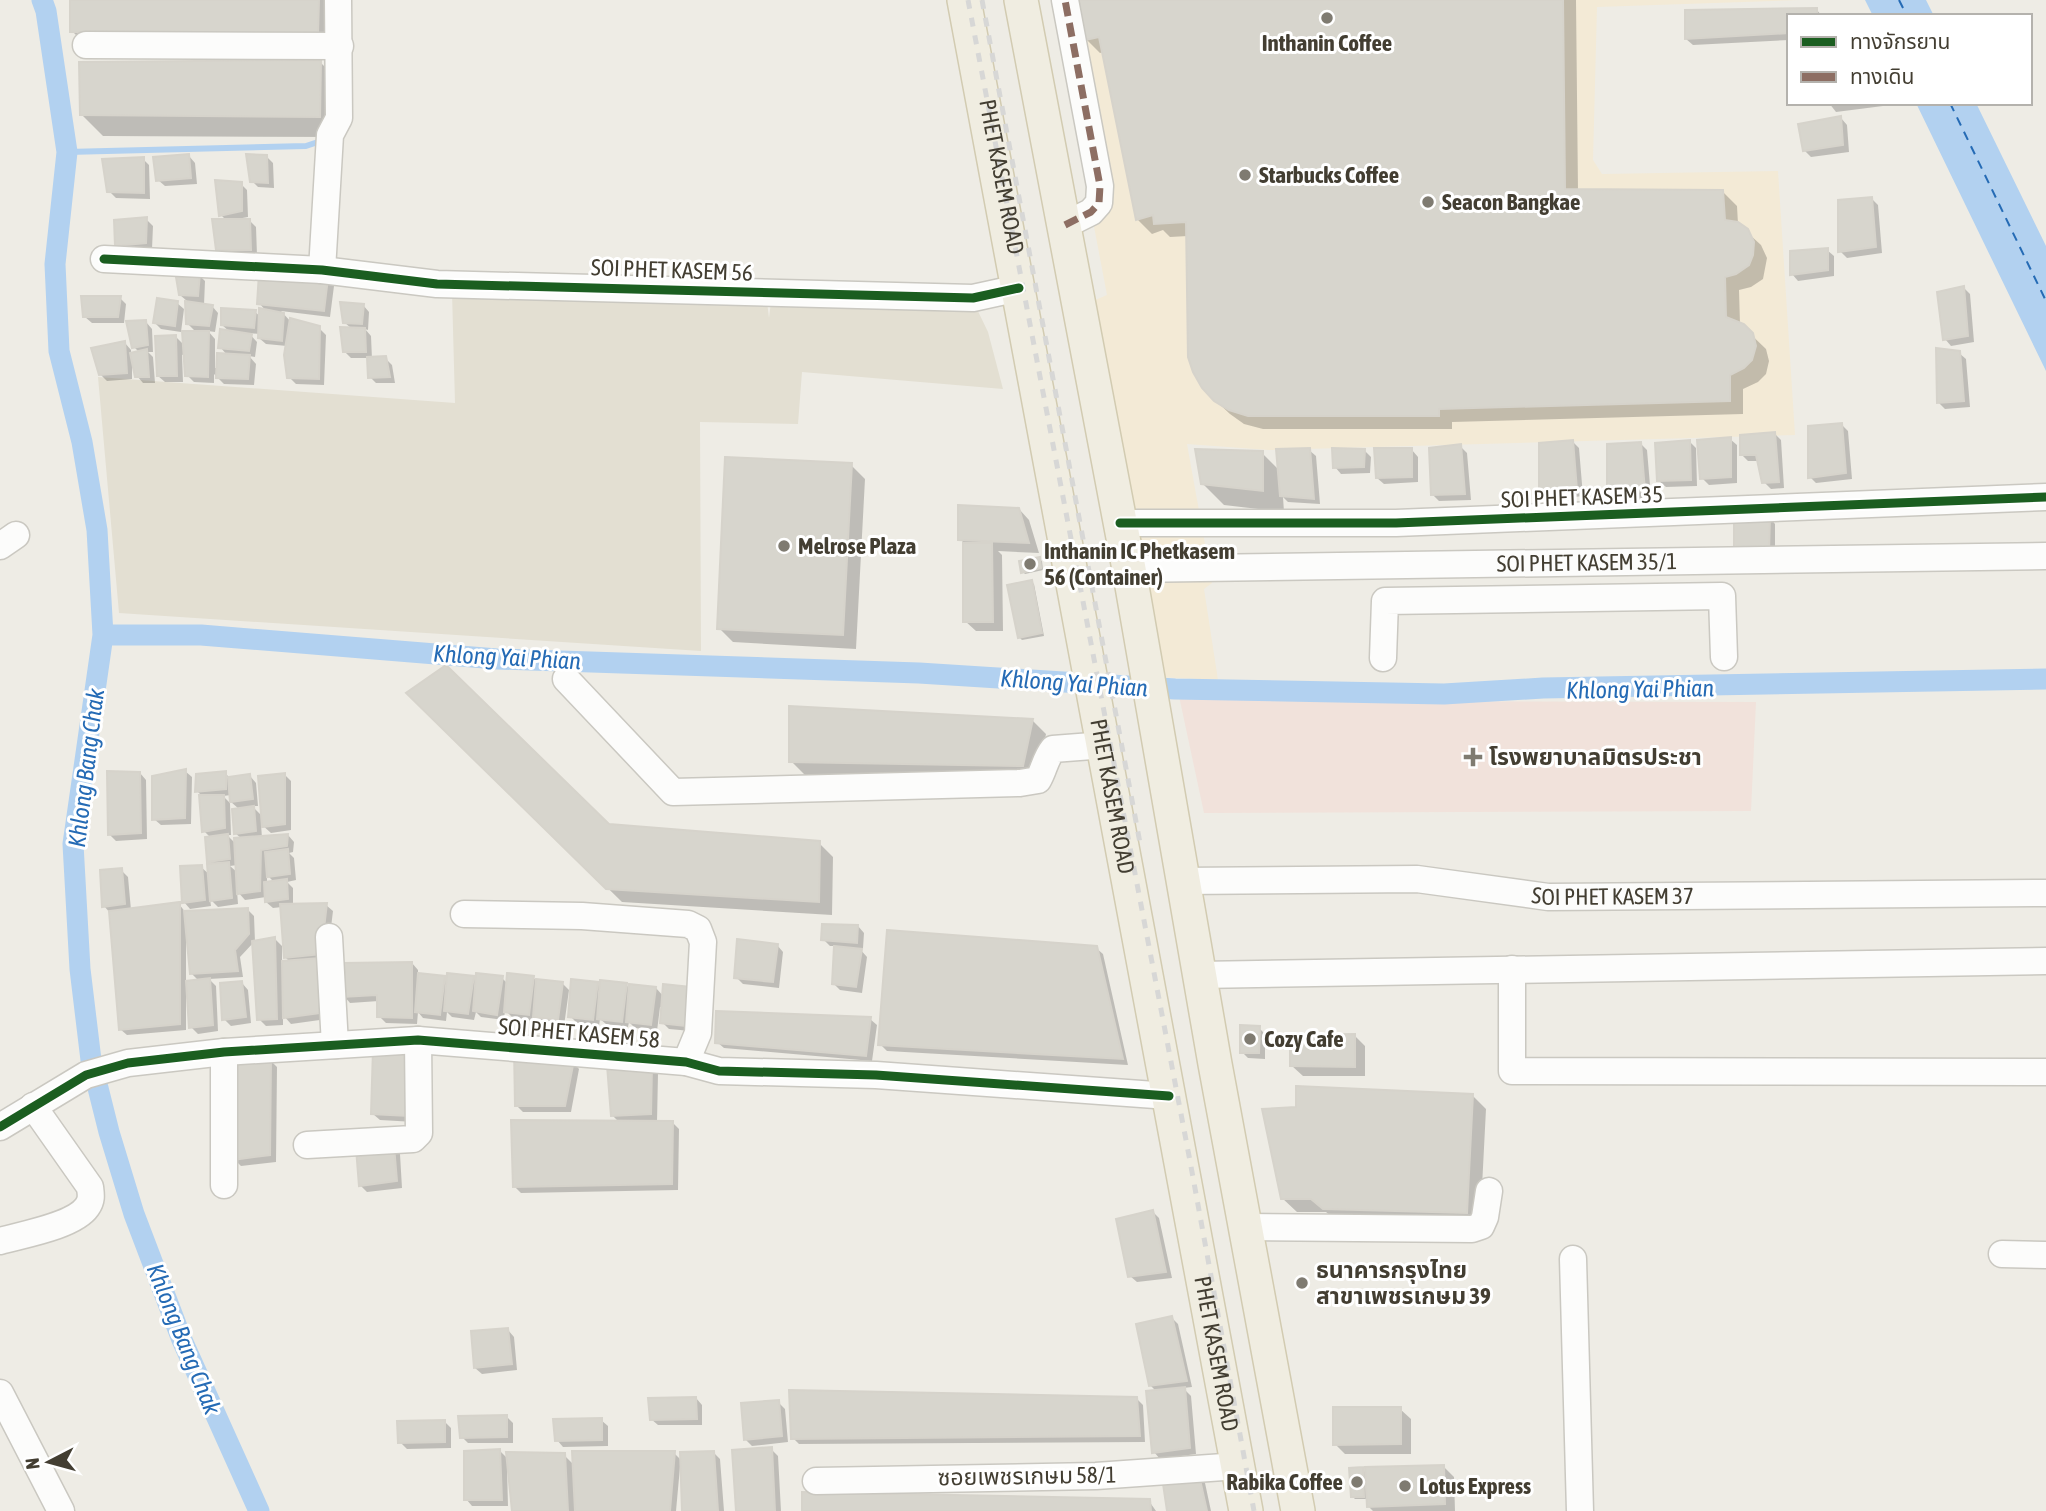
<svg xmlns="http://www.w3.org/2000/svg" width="2046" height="1511" viewBox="0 0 2046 1511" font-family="'Asap Condensed','Noto Sans Thai',sans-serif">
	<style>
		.residential { fill: #e3dfd2 }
		.commercial { fill: #f3ead6 }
		.medical { fill: #f1e2db }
		.water { fill: #b2d1f0 }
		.shadow { fill: #0003; fill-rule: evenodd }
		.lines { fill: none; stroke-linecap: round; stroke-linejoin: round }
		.stream { stroke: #b2d1f0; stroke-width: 6 }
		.canal { stroke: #b2d1f0; stroke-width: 21 }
		.ferry { stroke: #256bb5; stroke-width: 2; stroke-dasharray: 9 7; stroke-linecap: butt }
		.building { fill: #d7d5cd; stroke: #d6d3cb; stroke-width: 2 }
		.minor-casing { stroke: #cac8c1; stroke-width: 29 }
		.major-casing { stroke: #d2cbb1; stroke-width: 36 }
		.minor { stroke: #fcfcfb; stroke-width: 26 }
		.major { stroke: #f0ede1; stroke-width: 33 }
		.rail { stroke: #d7d7d6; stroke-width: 5; stroke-dasharray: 9 9; stroke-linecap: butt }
		.quiet { stroke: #8d6e63; stroke-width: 7; stroke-dasharray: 14 7; stroke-linecap: butt }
		.cycleway-casing { stroke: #fff; stroke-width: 13 }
		.cycleway { stroke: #1b5e20; stroke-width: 9 }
		.poi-dot { fill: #7f7b71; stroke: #fff; stroke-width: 2.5 }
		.labels { text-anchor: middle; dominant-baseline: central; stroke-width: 6; stroke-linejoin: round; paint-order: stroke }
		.poi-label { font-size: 23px; font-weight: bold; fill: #433e32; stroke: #fff; text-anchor: start }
		.street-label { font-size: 23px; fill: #433e32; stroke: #fff }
		.water-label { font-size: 24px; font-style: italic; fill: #256bb5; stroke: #fff }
	</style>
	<rect width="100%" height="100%" fill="#eeece5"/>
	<!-- residential -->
	<path class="residential" d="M452,292l315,10 2,16 2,-16 204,3 13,27 15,57 -201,-17 -4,52 -98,-2 1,229 -582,-38 -21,-236 357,26z"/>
	<!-- commercial -->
	<path class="commercial" d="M1051,0h749l-203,7 -4,153 9,14 176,-3 17,264 -526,15 -82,-6 25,139 -8,6 14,91 -59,-3 -71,-374 19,-8z"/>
	<!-- medical -->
	<path class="medical" d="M1179,696l126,5 451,1 -5,109 -547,2z"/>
	<!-- water -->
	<path class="water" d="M1865,0h61l8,16h-61z
		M1916,103h60l70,143v125z"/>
	<!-- shadow -->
	<path class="shadow" d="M72,0h268l-1,55 -246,-3 -21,-21z
		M1080,0h496l2,191h144l15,15 1,18 23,21 6,13 -4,21 -12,8 -12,3 1,34 26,25 3,12 -3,13 -8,8 -15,7v25l-291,8v7h-189l-19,-5 -14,-10 -15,-14 -27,-164 -18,1 -7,-7 -11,4 -14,-14 -34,-168 -4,1 -14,-14z
		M1816,9l6,7h-33v24l-96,5 -7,-6z
		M320,62l21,21 -1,54 -237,-1 -21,-21z
		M1829,103h53l1,3 -47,6z
		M1841,118l6,7 2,27 -38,5 -7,-7z
		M189,156l6,7 2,21 -32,2 -7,-6z
		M266,156l7,7 1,25 -16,-1 -6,-6z
		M143,159l6,6 1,34 -34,-1 -7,-7z
		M241,184l6,6 1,27 -11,2 13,2 6,6 1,28 -33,1 -7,-7 10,-28 -6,-6z
		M1872,199l6,6 4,48 -35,5 -7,-7z
		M146,219l7,7 -1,23 -29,3 -7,-6z
		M1827,250l7,6v20l-36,5 -6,-7z
		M199,275l6,6 -1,24 8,1 6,7 -3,19 -7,-1 7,8v29h3l10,-12 -8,-9 10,-15 -8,-7 33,-13 6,5 6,-5 -8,-9 69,-24 6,7 -4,31 -49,-6 10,11 28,6 7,7 -2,50 -28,-1 -7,-7 -2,-31 -21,-2 -7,-6 1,-4 -11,-1 8,9 -2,15 -6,-1 7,8 -2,21 -30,-1 -10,-10v9l-20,-1 -7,-7 -2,-21 -3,1 1,27h-18l-7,-6 18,-39 8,8 13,-12 -9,-9 -1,-23 -7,-6z
		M1964,288l6,6 4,48 -23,4 -6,-7z
		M120,298l6,6 -2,19h-32l-7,-6z
		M177,303l7,6 -3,23 -20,-3 -6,-6z
		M363,305l6,7 -1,18 -3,-1 6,7 1,23 13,-1 7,7 3,18h-19l-6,-6 -2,-19h-17l-7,-7 8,-22 -8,-7z
		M146,322l6,7 1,23h-5l5,5 2,26h-12l-6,-7 -3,-13h-2v16l-25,2 -7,-7 25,-31 6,7v5l9,-2 -6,-6z
		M1959,353l7,6 4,48 -25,2 -7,-7z
		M1842,425l6,6 4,48 -36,4 -6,-6z
		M1774,433l7,7 3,48 -13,1 -7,-7 -5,-21h-11l-7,-7z
		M1730,439l7,6v38l-28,2 -7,-7z
		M1689,441l7,7 1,38 -31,1 -7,-6z
		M1573,442l6,6 4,48 -36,4 -6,-7z
		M1640,443l7,7 4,47 -36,5 -6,-7z
		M1460,446l7,7 4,47 -32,1 -6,-6z
		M1309,450l7,6 4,48 -32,-2 -5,-5 1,15 -60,-7 -22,-22 60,-30 17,17z
		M1412,450l6,7v25l-34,2 -7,-6z
		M1365,451l6,6 -1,16 -29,1 -6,-7z
		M851,465l14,14 -9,170 -123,-7 -14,-14z
		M1019,509l10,11 10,33 -41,-2 4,4 1,76h-27l-11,-10v-77l-5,-5z
		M1769,517l6,7v35l-39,-7z
		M1039,559l3,2 1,9 -18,4 -2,-2z
		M1031,582l3,2 10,52 -22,4 -3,-3z
		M409,693l199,133 211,17 14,14 -1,58 -210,-13z
		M1032,720l14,14 -9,45 -232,-4 -14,-14z
		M185,771l7,6 -1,47 -30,1 -7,-6z
		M140,773l6,7 1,59 -31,2 -7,-7z
		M225,773l6,6 19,-3 6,7 2,23h-6l11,11 21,-43 7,7v49l-20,3 -10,-9 1,14 26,-3 6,7 -1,10 -4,1 5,5 2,22 -9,2 6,6v18l33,-1 7,6 -6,49v59l-36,5 -8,-9v10l-17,1 -7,-7 -5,-77 -14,15 3,20 -34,2 7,7 2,45 -20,3 -7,-7 -2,-32h-3v35l-59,5 -7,-6 -9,-115 -7,-8 17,-36 7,7 3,33 48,-6 7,9 61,-4 7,7 1,26 20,-3 7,7v17l8,-1 -5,-5 -3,-50 -9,1 -7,-6v-5l-21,3 -8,-9 1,13 -20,3 -8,-8 1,7 -21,3 -6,-7 17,-35 9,8 3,-10 -4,-4 2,-23 -7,-7 -3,-36 -4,-4zM231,795v7l8,7 -4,24 7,6 -6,5 -9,-9h4l-1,-32 -7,-7zM237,865l1,8 -8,-7zM267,875l8,8 -8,1zM186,938h2l4,36 7,7 -13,2z
		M858,926l6,7 -1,15h-4l8,9 -5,36 -22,-3 -7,-7 3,-37h-6l-7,-7z
		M777,945l6,7 -4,36 -36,-4 -7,-7z
		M1096,948l7,6 25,111 -241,-14 -7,-7z
		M412,963l6,7v5l26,3 4,4 25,-4 4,3 25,-3 6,6 25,-6 3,2 26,3 7,7 -5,36 -23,-3 -6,-6v4l-22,-3 -8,-8 -1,10 -23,-3 -5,-5 -2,8 -22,-3 -5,-5 -1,9 -23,-3 -5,-6 -1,12 -31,-1 -7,-7v-15l-29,2 -6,-7z
		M242,983l6,7 3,33 -20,3 -7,-7z
		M597,983l4,4 25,-2 5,4 25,-1 8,9 1,-11 26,45 -22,-2 -7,-7 1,-15h-3l-3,24 -22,-3 -6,-6 -1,5 -22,-3 -6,-5 -1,7 -22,-3 -7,-7z
		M870,1019l7,6 -5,36 -148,-13 -7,-6z
		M1259,1028l6,6v25l-17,-1 -6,-6z
		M1355,1036l10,10v30h-62l-11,-10z
		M375,1050l40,72 -35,-2 -7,-6z
		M271,1061l6,6 -1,95 -35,4 -7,-7z
		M573,1062l6,7 -8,43h-48l-7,-7z
		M651,1068l7,6 -1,48h15l7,7 -1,61 -157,3 -7,-7 105,-64 -6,-6z
		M1472,1095l14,14 -6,117 -142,-4 -12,-10h-29l-15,-14z
		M393,1148l7,6 2,34 -35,4 -7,-7z
		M1153,1212l6,6 13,60 -35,4 -7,-6z
		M1172,1318l6,6 14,63 -9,1 8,8 5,58 -36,5 -6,-7 3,-60 -7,-7z
		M508,1330l6,7 3,33 -35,4 -7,-6z
		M696,1398l6,7v20h-44l-7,-6z
		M1136,1398l7,7 2,37 -346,2 -6,-6z
		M778,1402l7,7 3,33 -36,4 -6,-6z
		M1400,1409l11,10v35h-66l-10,-10z
		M506,1416l7,7v20h-45l-6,-6z
		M601,1420l7,6v20l-45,1 -6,-7z
		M445,1422l6,6v20l-44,1 -7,-7z
		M771,1449l7,7 3,55h-43z
		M500,1451l9,9 55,-5 10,10 100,-12 8,8 32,-8 6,6 4,52h-40l-1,-44h-3l-4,44h-163l-4,-43h-2l1,38h-36l-6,-7z
		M1443,1466l11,11 1,34h-82l-5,-5v-7h-13l-3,-3 10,-27 5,5z
		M1198,1477l7,6 6,28h-43z
		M1149,1501l7,10h-352z"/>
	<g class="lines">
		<!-- stream -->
		<path class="stream" d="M67,152l239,-6 18,-6"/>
		<!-- canal -->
		<path class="canal" d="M42,0l4,11 21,141 -12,112 4,87 23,91 15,88 6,105 -30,209 7,125 11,91 18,72 25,82 48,126 77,171
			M103,635h98l296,24 422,14 256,16 269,5 99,-6 503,-9"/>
		<!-- ferry -->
		<path class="ferry" d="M1899,0l8,16
			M1950,103l96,198"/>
	</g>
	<!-- building -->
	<path class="building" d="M70,0h249l-1,34 -248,-2z
		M1078,0h485l2,189 158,1 2,30 13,2 10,7 6,13 -1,13 -4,10 -13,9 -11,3 1,40 18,7 9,9 3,13 -4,14 -8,8 -14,7v26l-291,8v7h-191l-19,-6 -15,-9 -12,-13 -9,-16 -5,-15 -2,-135 -32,2 -1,-9 -17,5 -37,-183 -14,3z
		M1817,8v8h-28v17l-104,6v-29z
		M321,60l-1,57 -240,-2 -1,-53z
		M1841,116l2,29 -40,6 -5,-27z
		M189,154l2,24 -35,3 -3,-24z
		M246,154l21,1 1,28 -18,-1z
		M144,157v36l-37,-1 -5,-33z
		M215,180l27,2v29l-23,5z
		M1872,197l4,50 -38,5v-52z
		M147,217l-1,26 -31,3 -1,-26z
		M212,219h38l1,31h-35z
		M1828,248v22l-38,5v-24z
		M175,271l25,2 -2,23 -19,-1z
		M259,273l69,5 -4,33 -67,-7z
		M1964,286l4,50 -25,4 -6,-48z
		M81,296h40l-3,21h-35z
		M157,298l21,3 -3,25 -22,-3z
		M185,301l28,4 -4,21 -23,-2z
		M340,302l24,2 -2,20 -19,-1z
		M221,308l35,2 -2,18 -33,-3z
		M259,308l25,5 -2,28 -24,-3z
		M290,318l30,8 -1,53 -32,-1 -3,-23z
		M146,320l2,25 -16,3 -6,-27z
		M340,327l25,1 1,24h-23z
		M220,329l32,5 -3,17 -31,-3z
		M182,331h27l-1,46 -23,-1z
		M176,335l1,41h-20l-2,-40z
		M125,341l2,32 -28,2 -8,-27z
		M1936,348l24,3 4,50 -27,2z
		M147,349l2,28h-14l-5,-24z
		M217,353l33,2 -2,24 -32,-1z
		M386,356l4,21 -22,1 -1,-21z
		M1842,423l4,50 -38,5v-52z
		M1775,432l4,50 -17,1 -6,-28h-16v-20z
		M1731,437v40l-31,2 -3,-39z
		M1573,440l4,50 -38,4v-51z
		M1690,440l1,40 -34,1 -2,-38z
		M1641,442l4,49 -38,5v-52z
		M1461,444l4,50 -34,1 -2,-47z
		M1310,448l4,51 -34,-3 -4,-47z
		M1332,448l33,1 -1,18 -31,1z
		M1374,448h38v29l-36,1z
		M1195,449l68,2v40l-62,-7z
		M725,457l127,6 -9,172 -126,-6z
		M958,505l61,3 10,35 -71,-3z
		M1734,516h36l-1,37h-35z
		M963,543h29l1,79h-30z
		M1040,557l1,11 -20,5 -2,-12z
		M1032,580l10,53 -24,5 -11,-53z
		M446,665l163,159 211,17 -1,61 -213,-13 -200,-196z
		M789,706l244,13 -10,47 -234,-4z
		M186,769l-1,49 -33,2v-44z
		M107,771l33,1 1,61 -33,2z
		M226,771v18l-31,3 1,-18z
		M285,773v51l-23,3 -4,-51z
		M250,774l3,25 -23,3 -2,-25z
		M199,795h25l1,33 -23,4z
		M254,806l2,25 -22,3 -2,-25z
		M228,834l2,25 -23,3 -2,-25z
		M288,834l-1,12 -26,4 -1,41 -23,3 -3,-56z
		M288,849l2,25 -23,3 -2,-25z
		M229,862l3,36 -22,3 -3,-37z
		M202,865l3,35 -23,3 -2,-37z
		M122,868l3,36 -23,3 -2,-37z
		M287,879l1,20 -23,3 -1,-20z
		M180,902v122l-61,6 -10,-119z
		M327,903l-6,51 -37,4 -4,-54z
		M248,908l1,26 -14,16 3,21 -48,3 -6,-63z
		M822,924l36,1 -1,18 -36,-3z
		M887,930l210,16 26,113 -245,-14z
		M275,937l2,82 -20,1 -5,-79z
		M737,939l41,5 -5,38 -39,-4z
		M834,946l28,3 -6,38 -24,-3z
		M320,958l1,55 -38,5 -1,-57z
		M412,962v56l-35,-1v-22l-35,2 2,-34z
		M418,973l27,3 -5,39 -25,-3z
		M447,973l27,3 -6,38 -24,-3z
		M476,973l27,3 -6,39 -24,-4z
		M507,973l27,3 -5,39 -25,-3z
		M210,978l3,47 -24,3 -3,-47z
		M536,979l27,3 -5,38 -25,-3z
		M571,979l27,3 -5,38 -25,-3z
		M600,980l27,3 -5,39 -25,-3z
		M242,981l4,36 -24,3 -2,-37z
		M629,984l27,3 -5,38 -25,-3z
		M663,984l27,3 -5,39 -25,-3z
		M716,1011l155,6 -5,39 -151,-13z
		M1240,1025l20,1 -1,27h-19z
		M1355,1034v33l-65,-1v-31z
		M411,1046l-2,70 -38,-2 2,-65z
		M514,1047l60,13 -9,46h-50z
		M271,1059l-1,96 -38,5 -1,-98z
		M607,1065l45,1 -1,48 -40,2z
		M1296,1086l177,8 -6,119 -144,-4 -12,-10h-30l-19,-90 34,-2z
		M511,1120l162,1 -1,63 -159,3z
		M394,1146l3,35 -38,5 -3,-38z
		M1153,1210l13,62 -38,5 -12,-58z
		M1172,1316l15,65 -38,5 -13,-62z
		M508,1328l4,36 -38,4 -3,-37z
		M1185,1387l5,61 -38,5 -6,-62z
		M789,1390l348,7 3,39 -349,3z
		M696,1397l1,22 -47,1 -2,-22z
		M779,1400l3,36 -38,4 -3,-37z
		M1333,1407h68v37l-68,1z
		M507,1415v22l-47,1 -2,-22z
		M602,1418v22l-47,1 -2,-22z
		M445,1420v22l-47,1 -1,-22z
		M772,1447l3,64h-39l-4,-61z
		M500,1449l2,51h-38v-49z
		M572,1451h103l-5,60h-95z
		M714,1451l4,60h-36l-2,-59z
		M506,1452l59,1 3,58h-56z
		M1444,1465l1,39 -78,3 -2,-40z
		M1363,1467l1,30h-13l-2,-29z
		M1199,1475l8,36h-40l-5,-34z
		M802,1492l348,7 1,12h-349z"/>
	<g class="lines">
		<defs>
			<g id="minor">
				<path d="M86,45l254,1"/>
				<path d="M1065,225l26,-13 8,-9 1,-17 -35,-186"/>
				<path d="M104,259l218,11 115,14 536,14 46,-10"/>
				<path d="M322,270l8,-135 9,-17 -1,-118"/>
				<path d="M1120,523h276l650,-26"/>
				<path d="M0,546l16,-11"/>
				<path id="s1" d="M1129,569l917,-13"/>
				<path d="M1383,658l2,-57 337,-5 2,61"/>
				<path d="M566,679l107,113 347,-9 18,-3c6,-10 7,-21 15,-31l52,-4"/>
				<path id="s2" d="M1182,881l235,-2 131,18 498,-4"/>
				<path d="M464,914l118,2 106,8 10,5 5,13 -5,91 -12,29"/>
				<path d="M329,937l6,108"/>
				<path d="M1512,969v102l534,1"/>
				<path d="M1199,975l847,-14"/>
				<path d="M0,1127l86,-52 42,-12 96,-11 194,-12 268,22 33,9 157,4 293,21"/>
				<path d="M307,1145l106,-6 6,-6 -1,-93"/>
				<path d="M224,1185v-133"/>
				<path d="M1245,1227l227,2 9,-3 4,-9 4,-26"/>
				<path d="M0,1241c21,-6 74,-15 87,-34 5,-7 4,-12 3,-20l-57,-81"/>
				<path d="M2002,1254l44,1"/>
				<path d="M1573,1259l7,252"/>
				<path d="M0,1393l61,118"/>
				<path d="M816,1481l280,-5 142,-10"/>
			</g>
			<g id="major">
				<path id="s3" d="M964,0l282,1511"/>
				<path d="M1021,0l108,569 86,495 83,447"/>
			</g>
		</defs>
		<!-- minor casing -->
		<use href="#minor" class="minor-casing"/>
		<!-- major casing -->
		<use href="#major" class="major-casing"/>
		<!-- minor -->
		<use href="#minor" class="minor"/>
		<!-- major -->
		<use href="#major" class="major"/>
		<!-- rail -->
		<g class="rail">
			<path id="s4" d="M968,0l222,1161 64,350"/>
			<path d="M982,0l158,843"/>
		</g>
		<!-- quiet -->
		<path class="quiet" d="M1065,225l26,-13 8,-9 1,-17 -35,-186"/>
		<defs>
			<path id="cycleway" d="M104,259l218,11 115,14 536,14 46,-10
				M1120,523h276l650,-26
				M0,1127l86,-52 42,-12 96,-11 194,-12 268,22 33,9 157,4 293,21"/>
		</defs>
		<!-- cycleway casing -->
		<use href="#cycleway" class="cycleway-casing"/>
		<!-- cycleway -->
		<use href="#cycleway" class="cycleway"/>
	</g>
	<!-- markers -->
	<g class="poi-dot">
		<circle cx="1327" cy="18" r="7"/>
		<circle cx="1245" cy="175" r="7"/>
		<circle cx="1428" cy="202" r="7"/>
		<circle cx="784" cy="546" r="7"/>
		<circle cx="1030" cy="564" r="7"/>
		<path d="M1469.5 746.5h7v7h7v7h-7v7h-7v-7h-7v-7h7z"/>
		<circle cx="1250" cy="1039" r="7"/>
		<circle cx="1302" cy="1283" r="7"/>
		<circle cx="1357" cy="1482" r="7"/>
		<circle cx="1405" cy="1486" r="7"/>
	</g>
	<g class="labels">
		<!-- poi labels -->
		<g class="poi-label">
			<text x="1327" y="43" text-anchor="middle">Inthanin Coffee</text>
			<text x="1259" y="175">Starbucks Coffee</text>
			<text x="1442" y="202">Seacon Bangkae</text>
			<text x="798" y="546">Melrose Plaza</text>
			<text x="1044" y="551">Inthanin IC Phetkasem<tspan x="1044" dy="26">56 (Container)</tspan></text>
			<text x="1489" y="757">โรงพยาบาลมิตรประชา</text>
			<text x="1264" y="1039">Cozy Cafe</text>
			<text x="1316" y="1270">ธนาคารกรุงไทย<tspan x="1316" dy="26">สาขาเพชรเกษม 39</tspan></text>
			<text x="1343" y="1482" text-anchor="end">Rabika Coffee</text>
			<text x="1419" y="1486">Lotus Express</text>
		</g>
		<!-- street labels -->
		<g class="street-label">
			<text stroke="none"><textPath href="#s4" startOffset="180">PHET KASEM ROAD</textPath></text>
			<text transform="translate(672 270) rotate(2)">SOI PHET KASEM 56</text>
			<text transform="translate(1582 497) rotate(-2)">SOI PHET KASEM 35</text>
			<text stroke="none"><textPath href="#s1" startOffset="458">SOI PHET KASEM 35/1</textPath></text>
			<text stroke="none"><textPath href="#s3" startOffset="810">PHET KASEM ROAD</textPath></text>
			<text stroke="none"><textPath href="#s2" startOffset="432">SOI PHET KASEM 37</textPath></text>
			<text transform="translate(579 1033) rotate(5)">SOI PHET KASEM 58</text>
			<text stroke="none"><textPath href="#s3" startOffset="1377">PHET KASEM ROAD</textPath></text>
			<text transform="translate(1027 1476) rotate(-1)">ซอยเพชรเกษม 58/1</text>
		</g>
		<!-- water labels -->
		<g class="water-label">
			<text transform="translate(507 657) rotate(3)">Khlong Yai Phian</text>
			<text transform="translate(1074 683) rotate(4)">Khlong Yai Phian</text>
			<text transform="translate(1640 689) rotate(-1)">Khlong Yai Phian</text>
			<text transform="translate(86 768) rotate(-83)">Khlong Bang Chak</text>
			<text transform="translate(184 1339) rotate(68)">Khlong Bang Chak</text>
		</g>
	</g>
	<!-- legend -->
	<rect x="1787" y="14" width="245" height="91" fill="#ffffff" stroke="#b4b2ad" stroke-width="2"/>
	<rect x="1801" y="37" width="35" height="10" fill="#1b5e20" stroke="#b4b2ad" stroke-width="2"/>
	<text x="1850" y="49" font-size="21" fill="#433e32">ทางจักรยาน</text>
	<rect x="1801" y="72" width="35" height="10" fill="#8d6e63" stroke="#b4b2ad" stroke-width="2"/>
	<text x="1850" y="84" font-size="21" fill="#433e32">ทางเดิน</text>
	<!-- north arrow -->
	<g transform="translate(49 1462) rotate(264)" stroke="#ffffff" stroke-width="5" paint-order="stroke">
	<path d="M0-5L12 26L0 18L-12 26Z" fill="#433e32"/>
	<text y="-10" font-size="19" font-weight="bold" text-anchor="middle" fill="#433e32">N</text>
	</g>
</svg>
